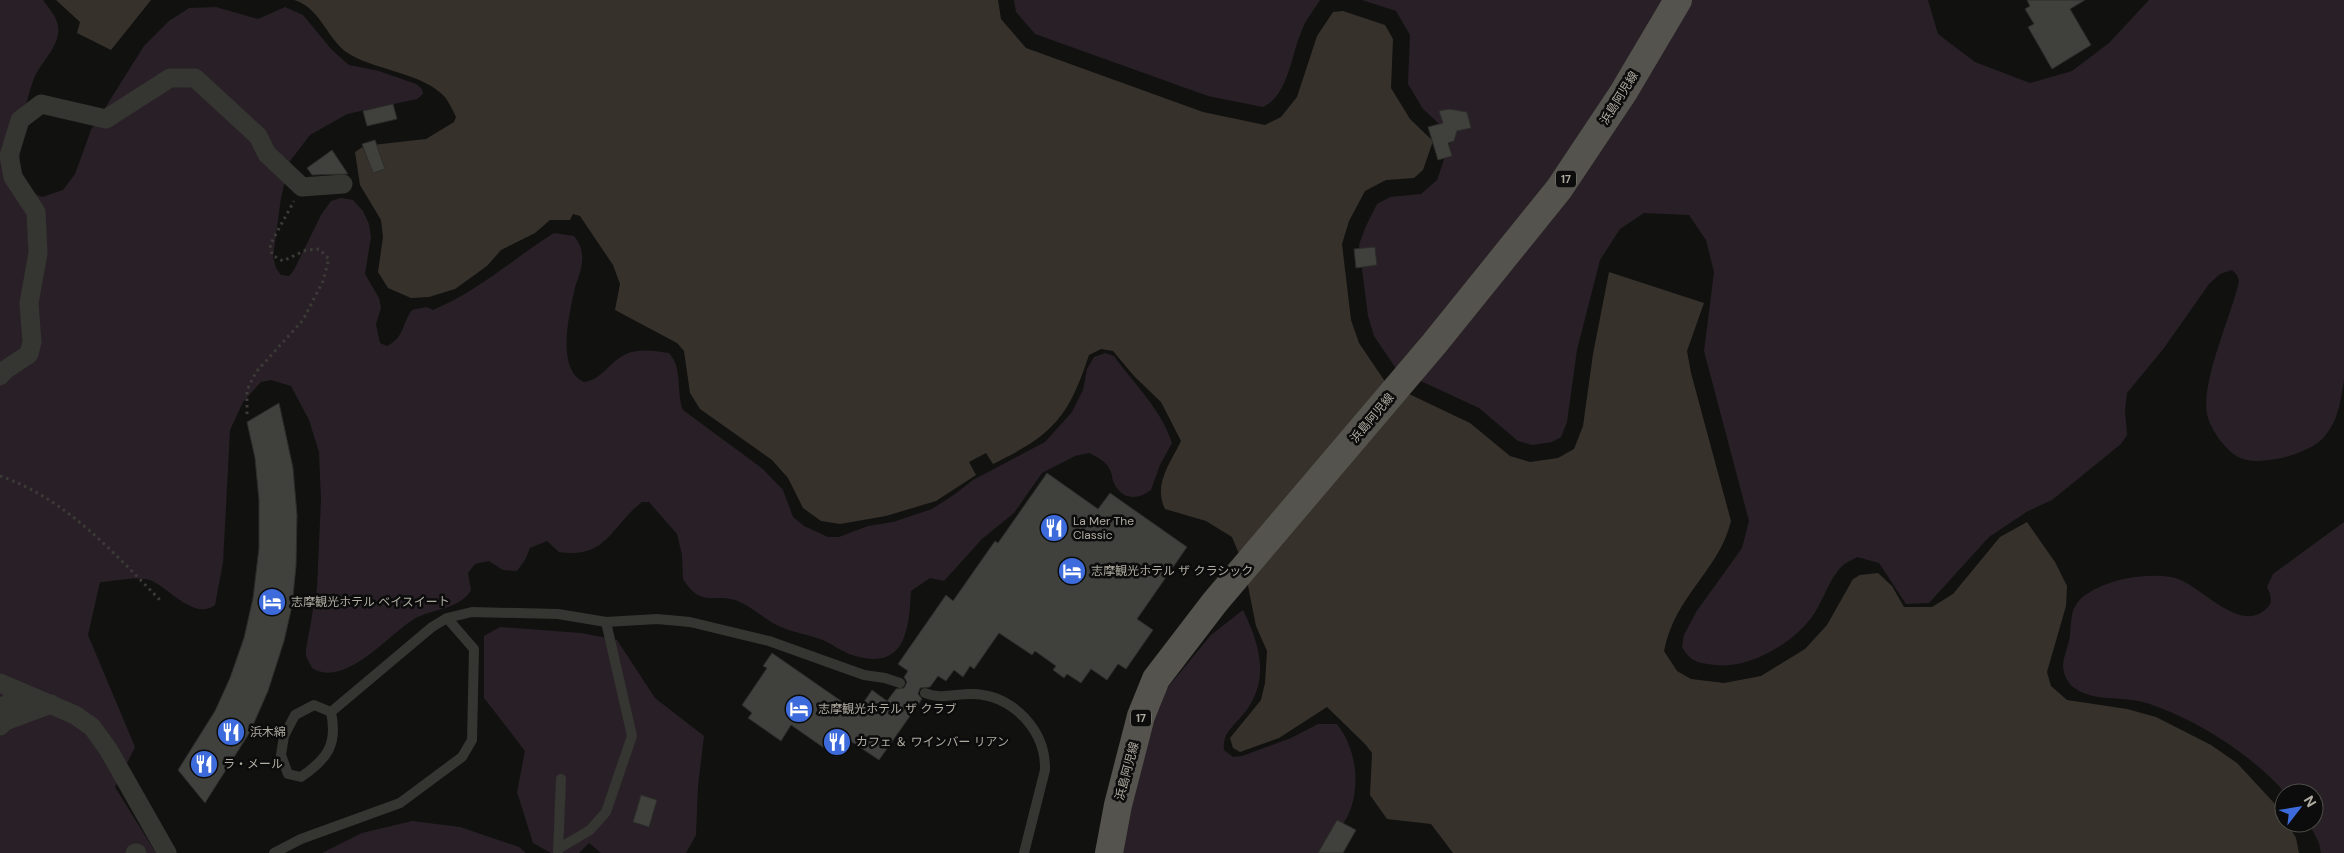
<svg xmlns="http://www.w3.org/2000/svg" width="2344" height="853" viewBox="0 0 2344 853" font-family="'DM Sans','Noto Sans JP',sans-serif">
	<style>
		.green { fill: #282026 }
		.water { fill: #37312b }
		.building { fill: #40403c; stroke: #2c2c2a }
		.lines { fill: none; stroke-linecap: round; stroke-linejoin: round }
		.path { stroke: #3c3b37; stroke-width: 3; stroke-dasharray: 2.5 4; stroke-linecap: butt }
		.service { stroke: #353531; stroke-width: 10 }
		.minor { stroke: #353531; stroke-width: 19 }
		.primary { stroke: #54534d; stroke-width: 28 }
		.labels { text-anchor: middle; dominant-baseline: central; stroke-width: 5; stroke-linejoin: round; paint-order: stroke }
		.shield { fill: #0b0c0b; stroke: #7e7c75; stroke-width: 1 }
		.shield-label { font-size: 11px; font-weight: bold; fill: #b0aca2 }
		.street-label { font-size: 12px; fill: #b0aca2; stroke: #0b0c0b }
		.poi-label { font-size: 12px; fill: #b0aca2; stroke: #0b0c0b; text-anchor: start }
	</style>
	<rect width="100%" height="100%" fill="#111110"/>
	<!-- green -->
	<path class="green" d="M0,0h43c7,10 18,21 15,34 -3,18 -19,30 -25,47 -10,29 -28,102 9,116l21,-7 12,-16 16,-44 53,-84 25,-25 20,-13 27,-1 42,12 27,-12 18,8 29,35 17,15 30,6 37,13 6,5 1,5 -6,5 -70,15 -37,21 -20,26 -9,37 -8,59 3,11 5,7 8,1 5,-6 27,-55 10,-14 10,-3 12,2 10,11 6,13 2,13 -6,37 14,24 2,10 -5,16 4,19 7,3c18,-9 14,-21 25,-36l14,-3 7,3c45,-19 80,-51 121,-77l20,3c6,7 9,16 8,25 0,10 -6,21 -8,31 -5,24 -18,78 10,90 18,-2 26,-21 42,-28 14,-6 29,-3 43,-1 14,15 7,39 14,57l80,59 20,21 10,27 11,9 24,11h11l29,-11 25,-4 39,-13 23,-15 18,-14 72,-38 27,-30 11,-22 4,-21 7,-12 11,-4 9,3c21,29 47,53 58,87l-12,22 -9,25c-14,11 -30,10 -38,-9 -1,-3 -1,-8 -3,-11 -4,-9 -13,-13 -21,-17l-14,3 -33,17 -28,40 -32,26 -38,42 -14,-3 -19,13c-2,40 -6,81 -59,64 -10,-3 -18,-10 -27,-14 -14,-6 -30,-8 -44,-14 -14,-6 -25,-17 -39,-24 -26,-13 -39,8 -59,-24l-1,-24 -5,-21 -28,-32h-7l-6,5c-26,24 -33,52 -77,45l-12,-11 -17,7 -5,12 -8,11 -14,-1 -14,-9 -14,3 -7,9 3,17c-10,19 -40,19 -57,29 -25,15 -69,70 -102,49l-6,-12v-7l11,-61 4,-89 -2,-47 -10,-32 -18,-34 -20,-6 -10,2 -18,20 -13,28 -7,133 -8,42c-23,17 -50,-23 -69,-26 -14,-2 -32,2 -46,3l-12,53 47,112 -20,40 41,66h-156z
		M1014,0h306c-6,10 -14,19 -18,30 -11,24 -13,65 -39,77l-55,-11 -173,-62 -19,-22z
		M1362,0h566l10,34 37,28 55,21 42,-12 37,-28 40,-43h195v380c-3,20 -6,42 -20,57 -14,17 -65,31 -86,20 -13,-8 -25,-24 -30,-39 -10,-31 24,-103 31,-137l-2,-6 -5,-5 -12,4 -11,10 -45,64 -37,45 -2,17 2,25 -6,9 -69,56 -24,11 -39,26 -60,66 -23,1 -27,-41 -22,-6c-5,3 -12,6 -16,10 -12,13 -18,33 -27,47 -19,28 -63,55 -98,51 -17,-2 -25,-2 -34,-18l2,-12 12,-23 46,-64 7,-27 -45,-170 10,-79 -8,-32 -17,-25 -45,-2 -24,16 -20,31 -23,90 -10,72 -6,15 -9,5 -20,3 -14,-4 -39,-33 -82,-38 -23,-34 -6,-20 -9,-71 6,-17 12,-24 13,-7 31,-3 16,-14 15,-44 -29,-27 -15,-25 2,-49 -14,-24z
		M2344,522v331h-23l-2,-10 -10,-20h5v-30h-29c-33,-39 -94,-77 -142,-91 -22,-6 -51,0 -70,-15 -6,-5 -9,-12 -10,-20 0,-9 4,-17 6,-26 2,-9 1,-20 4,-30 3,-7 8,-14 14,-17 22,-15 57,-21 84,-17 27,4 66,57 94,33 9,-7 6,-14 2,-23l6,-13z
		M1243,610c18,37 28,73 -2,107 -9,10 -19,18 -17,33l9,7 9,-1 49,-18 27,-14h19c17,22 23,53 15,81 -5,16 -18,33 -26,48h-207l15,-93 29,-67 48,-58z
		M500,627l81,6 36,7 38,58 49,38 -6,50 -2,49 -10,18h-85l-12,-10 -10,10h-28l-18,-10 -16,-51 8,-41 -41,-53v-62z
		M412,821l48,6 59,20 7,6h-204l40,-20z"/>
	<!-- water -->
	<path class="water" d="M56,0h95l-40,50 -34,-17 3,-11z
		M294,0h704l3,19 25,29 177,64 62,13 16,-8 16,-20 20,-61 16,-24 10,-1 42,14 8,14 -2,49 19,31 23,22 -10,29 -9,8 -28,2 -21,11 -16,30 -7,23 9,76 8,23 27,40 84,40 40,33 20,6 28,-4 16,-9 9,-23 10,-72 16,-82 95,31 -17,48 4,22 40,148c-12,50 -56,74 -67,130l13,20 14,8 33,4 37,-7 44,-27 22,-24 26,-46 7,-4 18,-2 14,13 12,21h28l21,-13 47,-57 27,-15 28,40 12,24 -1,20 -19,66 4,14 16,14 60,9 29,8 55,28 26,18 38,41 9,15v4h3l9,15 3,15h-846l-22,-29 -44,-5 -17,-24 2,-42 -7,-9 -38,-37 -48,31 -39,14 -7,-4 -3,-10 31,-38 4,-17 2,-32 -11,-25 -12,-60 -12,-29 -26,-16 -41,-12c-12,-25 5,-45 16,-68l-20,-39 -27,-26 -21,-25 -12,-2 -12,6c-21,64 -37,80 -96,109l-7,-11 -17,9 7,13 -40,26 -50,15 -46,8 -19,-3 -18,-13 -15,-30 -16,-18 -72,-51 -10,-16 -6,-42 -7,-8 -62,-33 5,-26 -7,-19 -33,-49 -7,-2 -3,6h-20l-15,13 -34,17 -14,16 -32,23 -26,8 -18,1 -23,-10 -10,-16 5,-35 -2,-17 -21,-35 -5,-33 9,-6 62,-7 28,-17 2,-5c-3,-6 -7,-15 -11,-20 -21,-23 -68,-27 -94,-42 -24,-13 -29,-47 -57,-55z"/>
	<!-- building -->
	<path class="building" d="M2027,0h58l-15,9 21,36 -39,24 -24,-42 6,-3 -9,-15 5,-3z
		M393,104l4,15 -30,7 -4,-15z
		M1449,109l18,3 4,16 -14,3 -3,10 -6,2 4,13 -14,4 -10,-33 15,-4 -4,-12z
		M375,140l10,29 -12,4 -11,-29z
		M332,150l16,24 -36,1 -5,-7z
		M1375,247l2,18 -21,3 -2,-19z
		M279,403l14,65 4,47 -1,51 -4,40 -8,35 -16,50 -18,41 -45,71 -27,-33 37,-59 15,-33 14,-40 9,-40 6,-50v-48l-4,-42 -8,-36z
		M1047,473l51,36 12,-16 77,54 -50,72 16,11 -27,39 -8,-5 -11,16 -16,-11 -10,14 -14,-9 -3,4 -11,-8 3,-4 -21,-15 -3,4 -33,-22 -25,36 -4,-3 -7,11 -9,-7 -8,11 -8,-5 -8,11 -10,1 -2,6 4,5 -43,61 -30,-20 -12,17 -46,-32 -10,16 -33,-23 4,-5 -10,-8 25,-37 -4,-2 9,-13 85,59 15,-22 15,11 9,-12 8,-1 3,-6 -3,-5 4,-6 -10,-7 48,-69 7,6 42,-60 3,2z
		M641,795l16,5 -8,27 -16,-5z
		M1337,820l19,10 -13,23h-25z"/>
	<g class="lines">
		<!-- path -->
		<path class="path" d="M247,414v-24l9,-18 47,-52 20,-39 6,-22 -10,-10 -13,1 -23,11 -11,-6 -2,-10 24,-44
			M0,476c65,22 113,76 160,124"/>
		<!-- service -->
		<path class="service" d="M925,693c17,7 32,0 49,1 40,2 72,37 71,76l-21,83
			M331,712l-17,-7 -19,10 -11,21 -3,19 7,19 13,3c26,-18 37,-32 30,-65l101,-85 15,-9 25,-6 86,2 48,8 51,-3 33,3 79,19 95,34 21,3 15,5
			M558,849l32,-19 16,-18 26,-76 -26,-114
			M274,853l27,-14 99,-36 62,-46 10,-17 2,-91 -27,-31
			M558,853l3,-74"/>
		<!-- minor -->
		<path class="minor" d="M0,376l5,-6 24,-16 3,-12 -3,-39 9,-50 -2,-41 -23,-35 -4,-21 11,-36 21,-16 65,15 64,-41h25l63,58 9,18 35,33 41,-3
			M0,683l75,32 17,12 16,22 59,104
			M0,707l6,-2 18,-12
			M0,726l5,-5 46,-17
			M135,853h2"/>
		<!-- primary -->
		<path class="primary" d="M1109,853l9,-48 23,-89 15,-37 59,-77 219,-258 125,-155 64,-96 55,-93"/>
	</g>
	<!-- icons -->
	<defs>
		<symbol id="restaurant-disc" viewBox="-11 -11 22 22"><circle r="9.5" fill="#3d6bdb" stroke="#0b0c0b"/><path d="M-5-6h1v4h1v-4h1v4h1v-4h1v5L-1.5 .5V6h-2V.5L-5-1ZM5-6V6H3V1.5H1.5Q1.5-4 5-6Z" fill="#fff"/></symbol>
		<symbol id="hotel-disc" viewBox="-11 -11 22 22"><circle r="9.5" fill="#3d6bdb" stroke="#0b0c0b"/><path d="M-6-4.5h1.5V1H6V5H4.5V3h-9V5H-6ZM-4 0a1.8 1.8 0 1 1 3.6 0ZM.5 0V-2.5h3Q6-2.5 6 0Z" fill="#fff"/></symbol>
	</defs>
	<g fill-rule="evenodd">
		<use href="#restaurant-disc" x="1038" y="512" width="32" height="32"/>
		<use href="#hotel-disc" x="1056" y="555" width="32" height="32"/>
		<use href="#hotel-disc" x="256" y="586" width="32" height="32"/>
		<use href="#hotel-disc" x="783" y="693" width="32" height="32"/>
		<use href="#restaurant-disc" x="215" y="716" width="32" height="32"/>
		<use href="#restaurant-disc" x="821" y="726" width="32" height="32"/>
		<use href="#restaurant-disc" x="188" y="748" width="32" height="32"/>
	</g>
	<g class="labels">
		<!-- shield labels -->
		<g class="shield">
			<rect x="1556" y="170.5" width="20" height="17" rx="4"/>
			<rect x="1131" y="709.5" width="20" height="17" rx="4"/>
		</g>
		<g class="shield-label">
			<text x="1566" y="179">17</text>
			<text x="1141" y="718">17</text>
		</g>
		<!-- street labels -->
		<g class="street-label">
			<text transform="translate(1619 98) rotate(-58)">浜島阿児線</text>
			<text transform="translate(1372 418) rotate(-50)">浜島阿児線</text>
			<text transform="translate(1127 771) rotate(-75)">浜島阿児線</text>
		</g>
		<!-- poi labels -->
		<g class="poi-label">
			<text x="1073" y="521">La Mer The<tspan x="1073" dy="14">Classic</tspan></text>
			<text x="1091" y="571">志摩観光ホテル ザ クラシック</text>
			<text x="291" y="602">志摩観光ホテル ベイスイート</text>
			<text x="818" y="709">志摩観光ホテル ザ クラブ</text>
			<text x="250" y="732">浜木綿</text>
			<text x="856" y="742">カフェ ＆ ワインバー リアン</text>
			<text x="223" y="764">ラ・メール</text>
		</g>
	</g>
	<!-- north arrow -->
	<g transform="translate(2299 808) rotate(59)"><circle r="24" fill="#0b0c0b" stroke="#4d4c47"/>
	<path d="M0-4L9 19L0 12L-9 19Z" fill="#3d6bdb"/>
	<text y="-8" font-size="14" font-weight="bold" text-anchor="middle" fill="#b0aca2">N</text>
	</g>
</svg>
